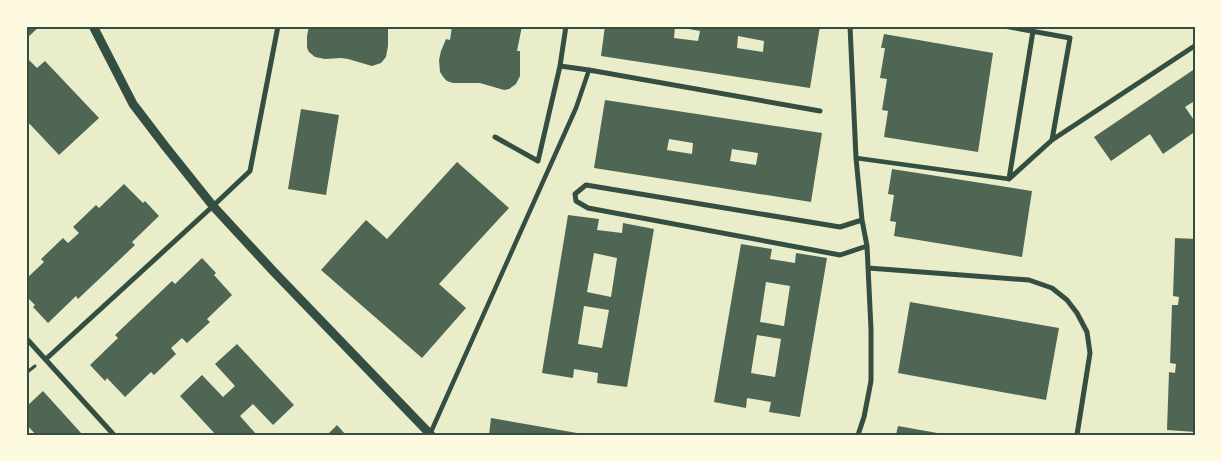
<svg xmlns="http://www.w3.org/2000/svg" width="1222" height="461" viewBox="0 0 1222 461" font-family="'IBM Plex Serif',serif">
	<style>
		.building { fill: #4f6655; fill-rule: evenodd }
		.lines { fill: none; stroke-linecap: round; stroke-linejoin: round }
		.path { stroke: #344e41; stroke-width: 3 }
		.pedestrian { stroke: #344e41; stroke-width: 4.5 }
		.minor { stroke: #344e41; stroke-width: 5 }
		.tertiary { stroke: #344e41; stroke-width: 9 }
		.neatline { fill: none; stroke: #344e41; stroke-width: 2 }
	</style>
	<rect width="100%" height="100%" fill="#e9edc9"/>
	<!-- building -->
	<path class="building" d="M26,26h14l-14,13z
		M309,26h76l3,1v19l-2,11 -5,6 -9,3 -24,-7 -7,-1 -16,1 -10,-2 -6,-5 -2,-4v-12z
		M452,26h70l-5,25h3v25l-4,8 -7,5 -5,1 -24,-7h-27l-6,-2 -3,-3 -4,-6 -1,-12 2,-9 5,-12 4,1z
		M605,26h70l-1,12 24,3 2,-10 -23,-4v-1h143l-10,62 -209,-32zM738,36l26,5 -1,11 -26,-4z
		M884,34l109,19 -15,99 -94,-15 4,-26 -6,-1 5,-31 -7,-1 5,-30h-4z
		M26,57l11,11 8,-7 54,57 -40,37 -33,-35z
		M1196,68v32l-11,7 11,16v8l-33,23 -13,-20 -39,27 -17,-24z
		M605,100l217,33 -11,69 -217,-34zM669,139l24,4 -1,11 -25,-4zM732,149l26,4 -2,12 -26,-4z
		M301,109l38,6 -13,80 -38,-6z
		M457,162l52,46 -70,76 27,24 -44,50 -101,-88 45,-50 21,19z
		M892,169l140,22 -10,66 -128,-21 2,-14 -6,-1 4,-26 -6,-1z
		M124,184l19,19 2,-2 14,15 -27,26 3,3 -57,54 -2,-3 -28,27 -15,-16 2,-2 -9,-9v-17l18,-17 -3,-3 22,-21 5,5 11,-10 -6,-6 23,-22 3,3z
		M568,215l31,4 -2,11 25,3 1,-10 31,6 -27,158 -30,-4 1,-10 -24,-4 -1,9 -31,-5zM594,253l23,5 -6,39 -24,-5zM584,306l25,4 -7,38 -24,-4z
		M1175,238l21,1v193l-29,-2 2,-58 6,1 1,-9 -6,-1 2,-58h6l1,-8 -6,-1z
		M741,244l31,5 -2,10 25,4 1,-10 31,5 -27,159 -31,-5 2,-10 -24,-4 -1,10 -32,-6zM766,282l24,4 -6,40 -24,-4zM757,335l24,4 -6,38 -24,-4z
		M202,258l14,15 -2,2 18,20 -25,24 3,3 -23,21 -5,-5 -11,10 5,6 -22,21 -3,-3 -26,25 -18,-19 -2,3 -15,-16 28,-27 -3,-3 57,-54 3,3z
		M910,302l149,26 -13,72 -148,-27z
		M237,344l57,61 -21,20 -20,-21 -13,12 17,19h-41l-36,-39 22,-21 21,22 12,-11 -20,-22z
		M43,391l38,42 2,2h-47l-10,-11v-17z
		M491,418l92,16 -1,1h-93z
		M337,425l9,10h-19z
		M898,426l45,8v1h-47z"/>
	<g class="lines">
		<!-- path -->
		<path class="path" d="M26,373l9,-7"/>
		<!-- pedestrian -->
		<path class="pedestrian" d="M856,158l153,21
			M430,434l146,-326 13,-38"/>
		<!-- minor -->
		<path class="minor" d="M850,26l6,132 6,62 5,26 4,83v52l-7,36 -6,18
			M1004,26l66,12 -18,102
			M1033,31l-24,148 43,-39 144,-95
			M560,66l29,4 231,41
			M495,137l43,24 22,-95 6,-40
			M862,220l-22,7 -254,-42 -11,9 1,7 12,7 252,47 27,-9
			M868,268l161,12 23,8 15,12 10,13 10,19 3,21 -13,82
			M26,338l88,97
			M46,359l167,-153 37,-35 28,-145"/>
		<!-- tertiary -->
		<path class="tertiary" d="M93,26l40,78 32,42 48,60 61,66 157,163"/>
	</g>
	<!-- border -->
	<rect width="1222" height="461" fill="none" stroke="#fefae0" stroke-width="55"/>
	<rect x="28" y="28" width="1166" height="406" class="neatline"/>
</svg>
